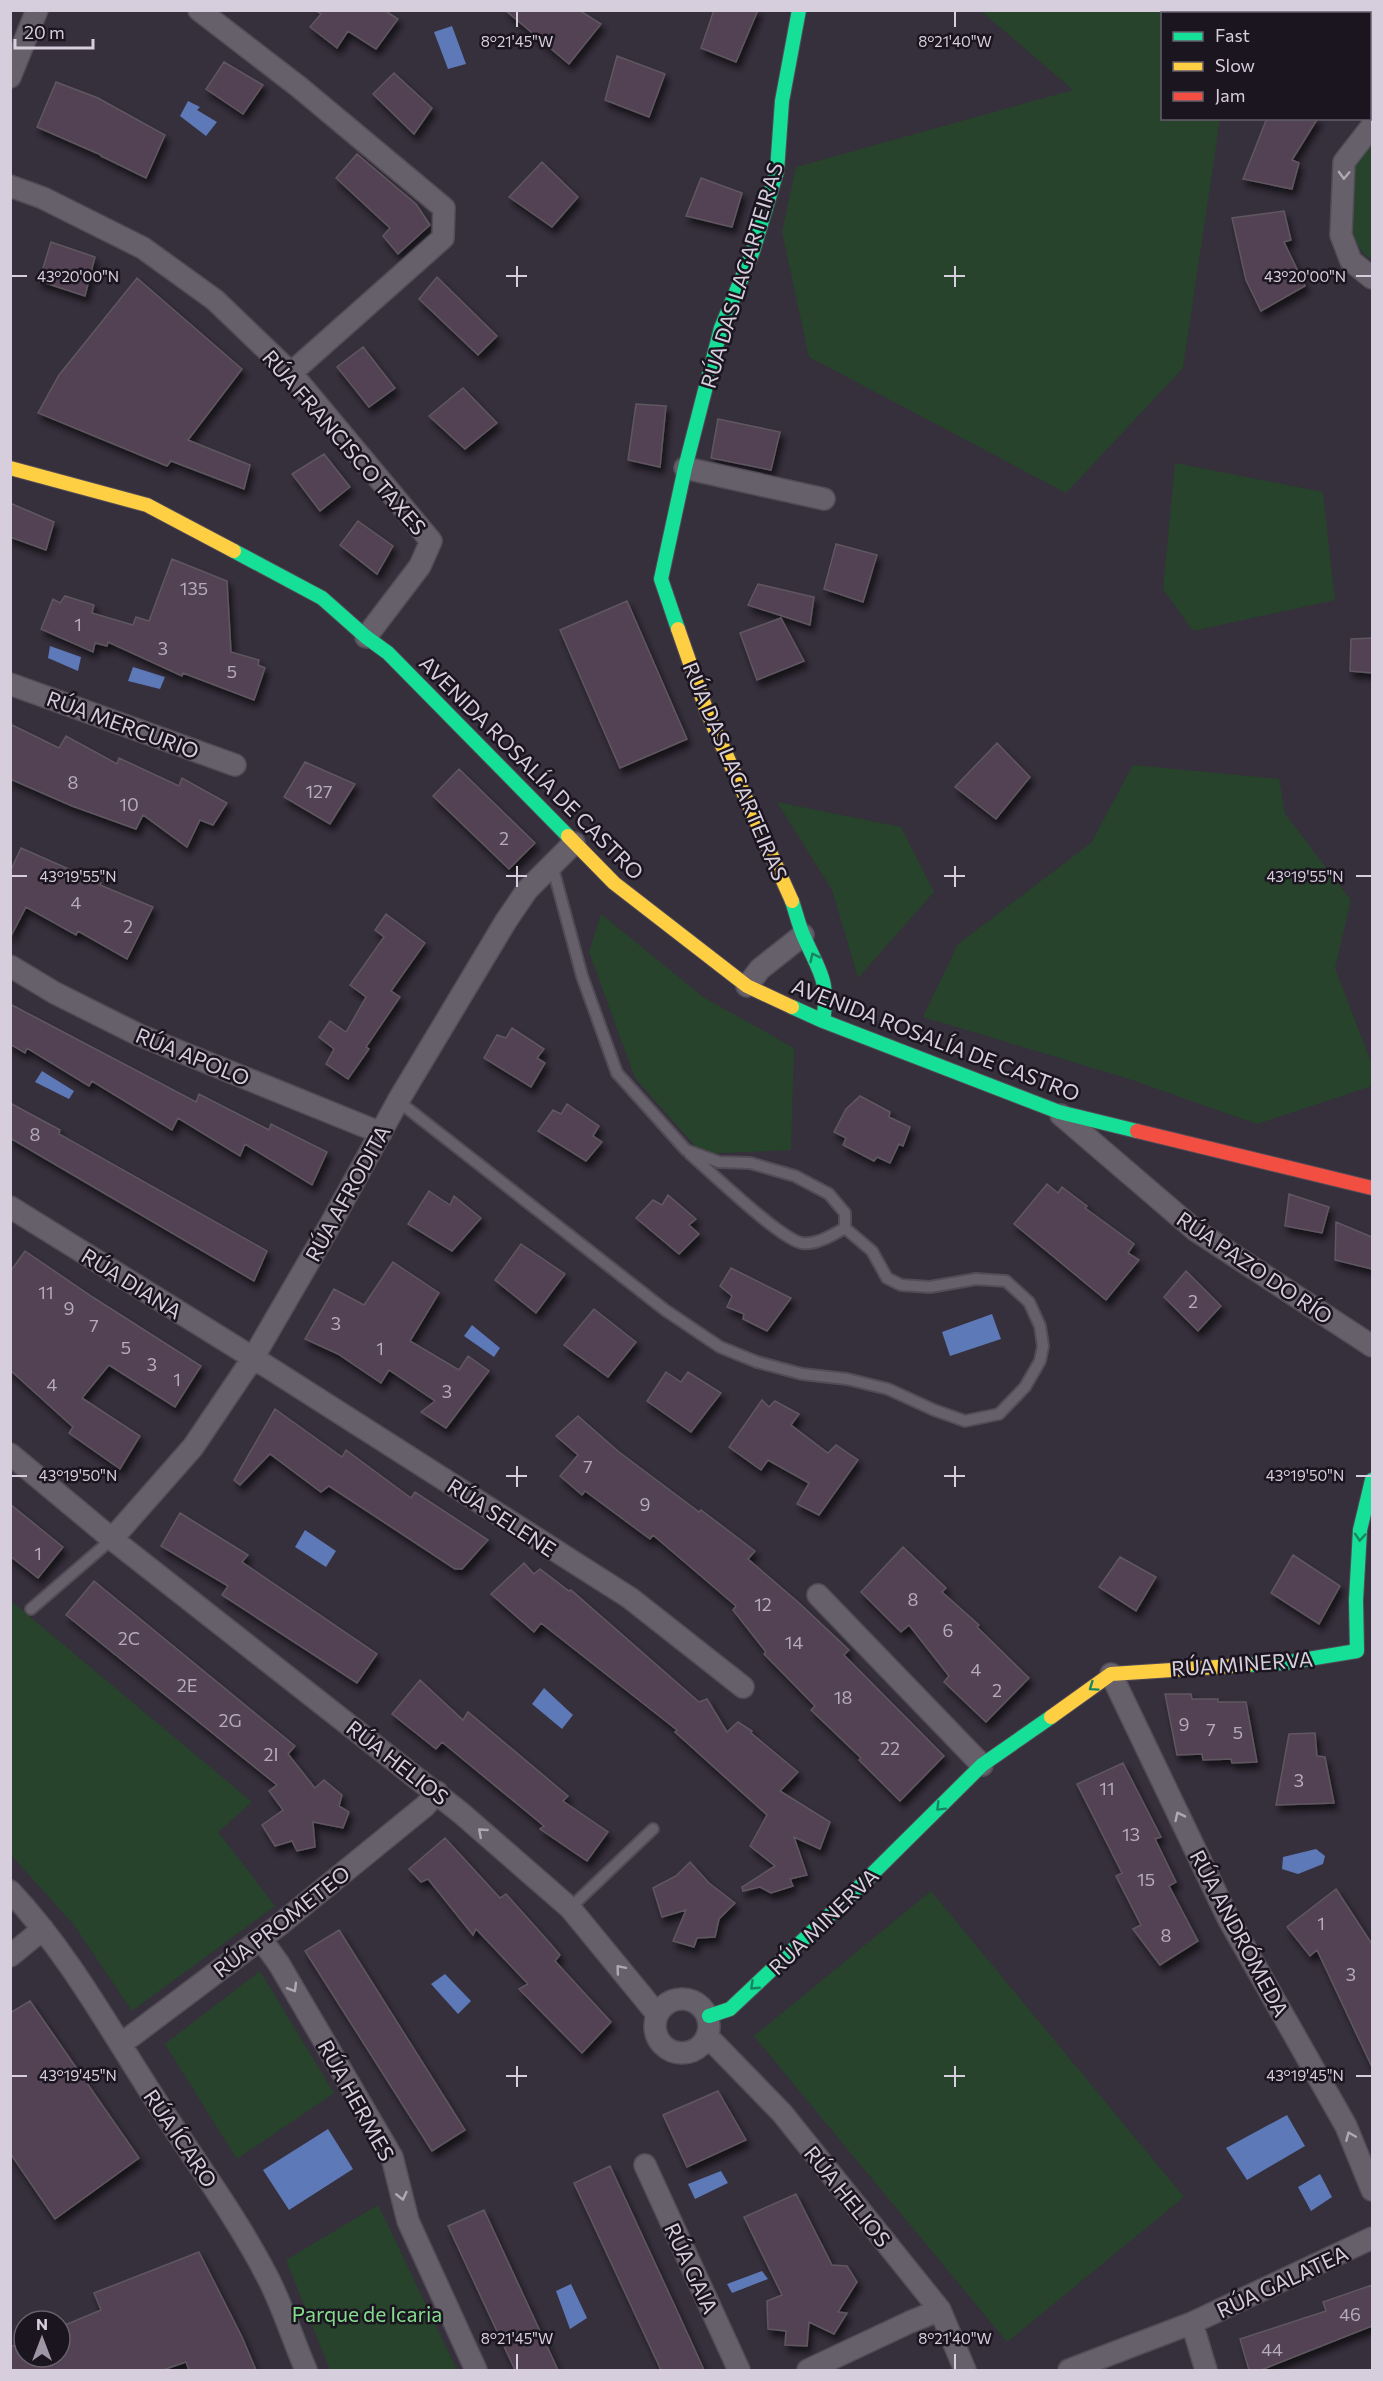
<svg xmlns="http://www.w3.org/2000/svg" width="1383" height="2381" viewBox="0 0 1383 2381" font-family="Commissioner,sans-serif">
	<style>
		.green { fill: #27432b }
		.water { fill: #5e79b8 }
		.building { fill: #524352; stroke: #5f5760; stroke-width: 1.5; filter: url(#shadow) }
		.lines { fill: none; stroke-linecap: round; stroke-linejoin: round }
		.lane-casing { stroke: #524c57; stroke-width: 14 }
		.street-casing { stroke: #524c57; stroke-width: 24 }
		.fast-casing { stroke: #524c57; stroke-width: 16 }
		.slow-casing { stroke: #524c57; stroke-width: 16 }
		.jam-casing { stroke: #524c57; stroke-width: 16 }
		.lane { stroke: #66606b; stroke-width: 10 }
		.street { stroke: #66606b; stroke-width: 21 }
		.fast { stroke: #16e098; stroke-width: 14 }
		.slow { stroke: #ffcf43; stroke-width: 14 }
		.jam { stroke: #f24e42; stroke-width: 14 }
		.oneway { stroke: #afa8b5 }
		.oneway2 { stroke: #188562 }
		.ticks { fill: none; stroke: #d6cedd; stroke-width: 2 }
		.labels { text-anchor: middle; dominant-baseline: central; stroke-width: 5; stroke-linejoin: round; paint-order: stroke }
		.number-label { font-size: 18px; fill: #b5abba }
		.street-label { font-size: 21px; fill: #d6cedd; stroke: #1b1520 }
		.park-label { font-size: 21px; fill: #84db8c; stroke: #1b1520 }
		.ticks-label { font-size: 15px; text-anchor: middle; fill: #d6cedd; stroke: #1b1520; stroke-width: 5; stroke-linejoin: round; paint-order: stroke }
	</style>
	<defs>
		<filter id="shadow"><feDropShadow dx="3.5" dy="6" stdDeviation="3" flood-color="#0009"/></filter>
	</defs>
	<rect width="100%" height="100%" fill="#362f3c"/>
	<!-- green -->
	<path class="green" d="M981,11h290l-3,3h-106v104l58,1 -37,249 -117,125 -257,-136 -27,-125 14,-65 277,-77z
		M1372,139v121l-8,-6 -12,-17 2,-73z
		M1175,463l148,29 12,108 -142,31 -30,-42z
		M1133,765l146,14 6,35 66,86 -16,68 37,97v21l-115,38 -131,-46 -203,-61 35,-73 133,-101z
		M777,802l124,25 33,65 -76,86 -26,-88z
		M601,914l102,83 91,51 -3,102 -89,4 -67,-76 -46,-126z
		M11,1601l241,201 -34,30 57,74 -143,105 -58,-86 -63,-70z
		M931,1891l253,306 -177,145 -253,-306z
		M260,1971l74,122 -97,66 -72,-115z
		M378,2205l9,18 70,147h-127l-44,-110z"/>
	<!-- water -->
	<path class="water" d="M452,26l14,38 -18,5 -14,-37z
		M188,101l12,6 -3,3 20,12 -11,14 -26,-20z
		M50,646l31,11 -3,14 -30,-13z
		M133,667l32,10 -5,12 -32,-8z
		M42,1071l32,20 -5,8 -34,-17z
		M992,1314l9,25 -51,17 -8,-24z
		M472,1325l28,23 -6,9 -30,-21z
		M305,1530l31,21 -10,16 -31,-20z
		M544,1688l29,27 -11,14 -30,-25z
		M1316,1849l9,7 -2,8 -25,10 -16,-5 1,-12z
		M445,1974l26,27 -13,13 -27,-30z
		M1287,2115l18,31 -58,34 -21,-32z
		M328,2129l25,40 -64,41 -26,-40z
		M721,2171l7,12 -33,16 -7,-15z
		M1320,2174l12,23 -21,14 -13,-24z
		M762,2271l6,8 -36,14 -5,-9z
		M571,2284l16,34 -17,11 -14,-38z"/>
	<!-- building -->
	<path class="building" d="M315,10h69l14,9 -22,30 -28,-18 -11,17 -27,-21 11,-13z
		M505,10h74l22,14 -32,40z
		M714,10h44l-22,52 -35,-14z
		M617,56l48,18 -16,43 -44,-17z
		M224,62l39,23 -20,29 -37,-25z
		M394,73l38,35 -18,26 -41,-40z
		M56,82l42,16 67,37 -19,43 -45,-22v-1l-64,-28z
		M1267,118h51l-26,42 7,3 -7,26 -49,-10z
		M357,154l59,50 14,21 -32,29 -15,-18 7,-8 -54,-50z
		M542,162l36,35 -26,30 -43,-30z
		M701,178l41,15 -10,34 -46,-11z
		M1284,211l7,29 -7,2 21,44 -44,25 -15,-31 -14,-62z
		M51,242l44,15 -10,39 -46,-15z
		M437,277l60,59 -19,19 -59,-56z
		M137,278l105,91 -54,71 62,25 -6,24 -73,-28 -4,5 -129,-53 21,-38z
		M363,347l32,41 -26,19 -32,-40z
		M463,388l34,35 -32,26 -36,-33z
		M636,404l30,2 -6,61 -32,-7z
		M718,419l62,13 -9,38 -60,-12z
		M324,454l26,33 -30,24 -28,-37z
		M10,503l44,19 -8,28 -36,-13z
		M358,521l35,25 -16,28 -37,-29z
		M836,544l41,11 -14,47 -39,-13z
		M172,559l55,22 4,71 28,8 -1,5 7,3 -11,32 -71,-27 -1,3 -74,-34 -1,4 -12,-3 -2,9 -52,-23 12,-30 7,4 5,-7 29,9 -2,8 41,12 3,-8 13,4z
		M758,584l56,13 -4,28 -62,-20z
		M627,601l60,138 -67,29 -60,-138z
		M781,618l23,43 -47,19 -17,-47z
		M1372,638v35l-22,-2 1,-32z
		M10,724l49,24 7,-12 51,28 2,-6 60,28 3,-8 45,25 -14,22 -13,-5 -13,27 -44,-32 -7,14 -64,-23 -62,-27z
		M997,743l33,34 -34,42 -41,-32z
		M305,762l50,22 -25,40 -46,-27z
		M459,769l76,74 -26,26 -76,-73z
		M21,848l80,35 -1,2 53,22 -26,52 -49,-28 -2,4 -50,-28 -16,31v-66z
		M386,914l39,29 -34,48 9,6 -34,50 3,2 -21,30 -22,-15 8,-15 -15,-12 11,-16 16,11 20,-35 -16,-12 34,-48 -9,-7z
		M10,1004l186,98 3,-8 70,36 2,-6 56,28 -15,33 -67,-41 -5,12 -62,-38 -6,12 -80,-49 -3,5 -62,-38 -2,5 -15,-9z
		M512,1028l32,21 -7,9 8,5 -14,24 -47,-29 13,-23 9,3z
		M860,1096l30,16 -1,5 21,10 -7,19 -4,-2 -9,19 -13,-6 -3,4 -31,-16 3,-7 -12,-6 12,-23z
		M10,1103l50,27 -1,4 208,117 -13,30 -244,-143z
		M567,1104l32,22 -6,10 9,6 -16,19 -48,-30 15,-21 8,4z
		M1047,1184l11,9 4,-6 25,19 -2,2 49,36 -6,9 11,7 -33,40 -92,-76z
		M429,1191l21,14 4,-9 27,22 -29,33 -44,-27z
		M1289,1194l40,13 -7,26 -37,-7z
		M668,1195l28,24 -7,6 10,9 -20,20 -43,-36 17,-18 9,5z
		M1336,1222l36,15v32l-37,-9z
		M521,1244l44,30 -29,39 -41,-33z
		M25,1251l69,47 107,68 -26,41 -66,-42 -27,33 58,38 -20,33 -51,-36 4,-6 -63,-57v-98z
		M393,1262l46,31 -29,48 49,29 9,-14 21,15 -43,57 -25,-16 14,-11 -46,-31 -8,13 -43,-29 -33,-15 29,-50 30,16z
		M731,1268l60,30 -24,33 -24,-12 1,-5 -17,-7 5,-11 -12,-10z
		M1186,1271l35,35 -23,25 -34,-34z
		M594,1309l42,33 -28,35 -44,-32z
		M666,1372l15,10 7,-10 33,21 -30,39 -44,-31z
		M762,1400l7,7 6,-6 24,13 -8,11 37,28 8,-8 22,15 -39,55 -22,-11 12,-21 -41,-23 -7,10 -32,-23z
		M275,1409l67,48 4,-7 65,48 4,-6 73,48 -26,29h-7l-126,-83 -8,6 -51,-38 -30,31 -6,-5z
		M578,1416l41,36 80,60 2,-2 54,41 -7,8 50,43 51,48 -5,5 100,101 -44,45 -41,-41 2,-2 -50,-48 4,-4 -51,-52 2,-2 -33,-42 3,-4 -83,-71 -3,4 -65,-48 -3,4 -22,-19 18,-21 -22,-19z
		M10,1504l53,43 -25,31 -28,-22z
		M180,1513l68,42 -6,7 135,92 -20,29 -135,-88 6,-9 -67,-40z
		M903,1547l43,41 -4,4 37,33 -2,2 52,51 -43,44 -42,-40 5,-6 -40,-51 -8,7 -40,-40z
		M1293,1555l47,31 -21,38 -48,-31z
		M1120,1557l36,20 -20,34 -37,-24z
		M524,1563l10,11 6,-5 29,22 2,-1 128,112 8,-3 20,33 11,-10 14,9 -1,2 47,39 -18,19 50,31 -10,27 -26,-12 13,38 -17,4 3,7 -22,7 -11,-6 -17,4 -1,-4 33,-21 -25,-20 17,-31 -92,-83 2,-2 -136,-107 -7,9 -43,-38z
		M94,1581l201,165 -7,8 27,34 9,-8 18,15 -3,11 10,6 -6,16 -30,-6 2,25 -18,4 -5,-10 -17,5 -13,-21 21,-15 -14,-19 8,-6 -211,-170z
		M420,1680l43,40 5,-8 100,84 -5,5 45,31 -21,29 -47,-32 4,-3 -102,-84 -6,7 -44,-35z
		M1165,1694h26l1,5h26v3h28l11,60 -25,1 -1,-4 -28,1 -1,-6 -25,1z
		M1315,1733l2,23 8,1 9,46 -58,2 13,-71z
		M1123,1763l38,74 -6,2 21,43 -7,4 29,55 -38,24 -27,-36 8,-4 -25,-49 6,-3 -45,-89z
		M445,1838l55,60 6,-4 43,48 11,13 -5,6 56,61 -29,31 -63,-64 9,-5 -52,-55 -3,6 -45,-56 -7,3 -12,-13z
		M690,1862l19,21 26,20 -16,16 -4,18 -18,1 -3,9 -21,-6 13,-31 -24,7 -9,-29 23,-12z
		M1336,1889l36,55v123l-55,-117 -7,6 -23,-29z
		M339,1930l126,200 -33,21 -127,-200z
		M30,2001l109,157 -84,61 -45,-66v-140z
		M718,2091l28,49 -59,27 -24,-52z
		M610,2166l69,149 25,55h-43l-87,-187z
		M796,2194l36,71 15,1 10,16 -19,30 9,1 -13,21 -25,-12 -2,24 -22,-1 1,-14 -18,-2 -1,-28 15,-6 -38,-78z
		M484,2210l74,160h-43l-67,-144z
		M199,2252l43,85 14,33h-67l-3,-8 -23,8h-153v-23l14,-6v16h36v-30l41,-17 -7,-17z
		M1372,2285v41l-111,44h-12l-9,-31 86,-28 -3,-9z"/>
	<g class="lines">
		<defs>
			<path id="lane" d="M398,1101l267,209 55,37 37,15 45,12 45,5 41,10 46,21 31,11 34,-7 26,-27 15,-26 3,-15 -3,-20 -11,-24 -23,-21 -30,-2 -46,8 -29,-2 -14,-7 -15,-27 -27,-23v-15l-16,-19 -34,-18 -45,-13 -31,-1 -33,-12 -69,-77 -35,-97 -30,-111
				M690,1154c21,18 90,85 112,89 14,2 31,-8 43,-15
				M31,1609l81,-70
				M570,1908l83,-79"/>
			<path id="street" d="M199,10l100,77 145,121 -1,30 -152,135
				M10,77l27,-67
				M1372,126l-28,36 -3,73 10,26 21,17
				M10,186l33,12 100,50 72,52 76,73 140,168 -11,25 -54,71
				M685,468l139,31
				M10,684l225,81
				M10,966l45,27 84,42 242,98
				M747,986l13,-17 43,-34
				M1061,1115l134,115 177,116
				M10,1207l261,162 359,229 113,89
				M10,1454l102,85 349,274 109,95 87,106
				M112,1539l81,-92 60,-89 76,-131 69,-126 108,-180 21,-31 47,-47
				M818,1595l164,170
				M1111,1674l117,244 118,208 26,64
				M10,1891c54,57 94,128 136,194 40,64 87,125 122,193 15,29 25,62 38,92
				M261,1939l18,25 113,193 16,64 68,149
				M10,1956l33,-27
				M655 2026a27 27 0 1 1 54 0a27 27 0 1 1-54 0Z
				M708,2037l74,76 158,197 25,60
				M121,2044l157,-118 147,-120 12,-14
				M645,2165l94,205
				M1192,2323l14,47
				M808,2370l102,-48 30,-12
				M1069,2370l123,-47 180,-85"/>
			<path id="fast" d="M234,551l88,47 44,39 22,16 180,183
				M678,629l-17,-50 24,-111 36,-140 32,-77 24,-80 5,-70 17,-91
				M792,901c4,12 7,25 12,36 15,34 26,44 19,84
				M792,1007l31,14 236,91 78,19
				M1248,1665l36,-2 73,-12 -1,-51 4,-70 12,-50
				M709,2016l21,-7 124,-117 128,-127 69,-48"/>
			<path id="slow" d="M10,468l137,37 87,46
				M678,629l29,83 85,189
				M568,836l46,47 133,103 45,21
				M1051,1717l60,-43 137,-9"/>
			<path id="jam" d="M1137,1131l235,57"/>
		</defs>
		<!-- lane casing -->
		<use href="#lane" class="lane-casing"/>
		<!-- street casing -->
		<use href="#street" class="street-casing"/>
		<!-- fast casing -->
		<use href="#fast" class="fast-casing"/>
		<!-- slow casing -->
		<use href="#slow" class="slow-casing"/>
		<!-- jam casing -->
		<use href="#jam" class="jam-casing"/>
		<!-- lane -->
		<use href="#lane" class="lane"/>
		<!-- street -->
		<use href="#street" class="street"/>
		<!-- fast -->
		<use href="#fast" class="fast"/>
		<!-- slow -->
		<use href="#slow" class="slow"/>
		<!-- jam -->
		<use href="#jam" class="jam"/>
	</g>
	<!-- one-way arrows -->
	<defs><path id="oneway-chevron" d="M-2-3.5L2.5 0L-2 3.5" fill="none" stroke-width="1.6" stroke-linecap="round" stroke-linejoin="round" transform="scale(1.5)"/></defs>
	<g class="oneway">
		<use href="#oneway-chevron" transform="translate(1344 175) rotate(92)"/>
		<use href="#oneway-chevron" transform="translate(1179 1816) rotate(-116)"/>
		<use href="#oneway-chevron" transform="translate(482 1832) rotate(-139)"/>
		<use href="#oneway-chevron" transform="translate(620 1969) rotate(-130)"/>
		<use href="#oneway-chevron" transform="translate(293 1988) rotate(59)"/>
		<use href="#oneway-chevron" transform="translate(1350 2136) rotate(-113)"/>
		<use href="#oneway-chevron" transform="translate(402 2196) rotate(77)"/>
	</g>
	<g class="oneway2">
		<use href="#oneway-chevron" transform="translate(814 957) rotate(-116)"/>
		<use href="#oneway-chevron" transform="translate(1360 1537) rotate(94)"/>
		<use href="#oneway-chevron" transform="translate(1093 1687) rotate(145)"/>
		<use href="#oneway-chevron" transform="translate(940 1807) rotate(135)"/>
		<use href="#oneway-chevron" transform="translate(754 1986) rotate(137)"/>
	</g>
	<!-- ticks -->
	<path class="ticks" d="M517,12v15M955,12v15M517,266v21M955,266v21M12,276h15M506,276h21M944,276h21M1356,276h15M517,866v21M955,866v21M12,876h15M506,876h21M944,876h21M1356,876h15M517,1466v21M955,1466v21M12,1476h15M506,1476h21M944,1476h21M1356,1476h15M517,2066v21M955,2066v21M12,2076h15M506,2076h21M944,2076h21M1356,2076h15M517,2354v15M955,2354v15"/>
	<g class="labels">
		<!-- number labels -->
		<g class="number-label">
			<text x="194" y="588">135</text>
			<text x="78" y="624">1</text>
			<text x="163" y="648">3</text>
			<text x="232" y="671">5</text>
			<text x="73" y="782">8</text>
			<text x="319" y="791">127</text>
			<text x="129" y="804">10</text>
			<text x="504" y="838">2</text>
			<text x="76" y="902">4</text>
			<text x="128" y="926">2</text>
			<text x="35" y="1134">8</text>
			<text x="46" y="1292">11</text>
			<text x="1193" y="1301">2</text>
			<text x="69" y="1308">9</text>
			<text x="336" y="1323">3</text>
			<text x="94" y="1325">7</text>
			<text x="126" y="1347">5</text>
			<text x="380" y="1348">1</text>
			<text x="152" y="1364">3</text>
			<text x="177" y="1379">1</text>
			<text x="52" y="1384">4</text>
			<text x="447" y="1391">3</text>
			<text x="588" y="1466">7</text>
			<text x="645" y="1504">9</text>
			<text x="38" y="1553">1</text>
			<text x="913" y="1599">8</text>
			<text x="763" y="1604">12</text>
			<text x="948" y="1630">6</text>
			<text x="129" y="1638">2C</text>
			<text x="794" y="1642">14</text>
			<text x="976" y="1669">4</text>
			<text x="187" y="1685">2E</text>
			<text x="997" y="1690">2</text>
			<text x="843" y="1697">18</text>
			<text x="230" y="1720">2G</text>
			<text x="1184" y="1724">9</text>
			<text x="1211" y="1729">7</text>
			<text x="1238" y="1732">5</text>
			<text x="890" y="1748">22</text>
			<text x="271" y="1754">2I</text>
			<text x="1299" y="1780">3</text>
			<text x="1107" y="1788">11</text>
			<text x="1131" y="1834">13</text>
			<text x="1146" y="1879">15</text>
			<text x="1321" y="1923">1</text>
			<text x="1166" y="1935">8</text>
			<text x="1351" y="1974">3</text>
			<text x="1350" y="2314">46</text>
			<text x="1272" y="2349">44</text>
		</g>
		<!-- street labels -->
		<g class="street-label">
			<text transform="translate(741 275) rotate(-73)">RÚA DAS LAGARTEIRAS</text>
			<text transform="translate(345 442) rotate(49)">RÚA FRANCISCO TAXES</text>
			<text transform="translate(123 724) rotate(20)">RÚA MERCURIO</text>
			<text transform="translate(532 767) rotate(45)">AVENIDA ROSALÍA DE CASTRO</text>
			<text transform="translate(736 771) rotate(67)">RÚA DAS LAGARTEIRAS</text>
			<text transform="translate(936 1039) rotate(21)">AVENIDA ROSALÍA DE CASTRO</text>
			<text transform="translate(193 1056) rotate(22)">RÚA APOLO</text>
			<text transform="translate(347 1193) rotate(-61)">RÚA AFRODITA</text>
			<text transform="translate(1255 1267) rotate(34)">RÚA PAZO DO RÍO</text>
			<text transform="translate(132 1283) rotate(32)">RÚA DIANA</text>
			<text transform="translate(502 1517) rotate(33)">RÚA SELENE</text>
			<text transform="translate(1242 1663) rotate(-4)">RÚA MINERVA</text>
			<text transform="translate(398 1762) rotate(38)">RÚA HELIOS</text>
			<text transform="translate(281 1921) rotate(-38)">RÚA PROMETEO</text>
			<text transform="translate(823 1921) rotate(-44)">RÚA MINERVA</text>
			<text transform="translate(1240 1933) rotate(62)">RÚA ANDRÓMEDA</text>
			<text transform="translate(357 2100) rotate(61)">RÚA HERMES</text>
			<text transform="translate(181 2138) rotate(56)">RÚA ÍCARO</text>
			<text transform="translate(848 2196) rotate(51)">RÚA HELIOS</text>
			<text transform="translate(692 2268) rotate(65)">RÚA GAIA</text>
			<text transform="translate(1282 2281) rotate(-25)">RÚA GALATEA</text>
		</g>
		<!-- park labels -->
		<g class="park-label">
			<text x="367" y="2313">Parque de Icaria</text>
		</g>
	</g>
	<g class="ticks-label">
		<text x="517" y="47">8°21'45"W</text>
		<text x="955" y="47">8°21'40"W</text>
		<text x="78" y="282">43°20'00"N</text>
		<text x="1305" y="282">43°20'00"N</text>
		<text x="78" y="882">43°19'55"N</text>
		<text x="1305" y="882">43°19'55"N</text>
		<text x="78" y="1481">43°19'50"N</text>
		<text x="1305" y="1481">43°19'50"N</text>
		<text x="78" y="2081">43°19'45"N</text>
		<text x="1305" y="2081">43°19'45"N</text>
		<text x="517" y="2344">8°21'45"W</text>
		<text x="955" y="2344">8°21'40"W</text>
	</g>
	<!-- border -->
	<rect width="1383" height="2381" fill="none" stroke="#d6cedd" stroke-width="24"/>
	<!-- legend -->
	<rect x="1161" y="12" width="210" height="108" fill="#1b1520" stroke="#665f6c" stroke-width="1.5"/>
	<rect x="1173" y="32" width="30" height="9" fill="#16e098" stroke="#665f6c" stroke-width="1.5"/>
	<text x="1215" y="42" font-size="18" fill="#d6cedd">Fast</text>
	<rect x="1173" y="62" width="30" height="9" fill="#ffcf43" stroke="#665f6c" stroke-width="1.5"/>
	<text x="1215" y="72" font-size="18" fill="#d6cedd">Slow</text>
	<rect x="1173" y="92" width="30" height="9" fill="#f24e42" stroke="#665f6c" stroke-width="1.5"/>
	<text x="1215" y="102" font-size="18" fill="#d6cedd">Jam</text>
	<!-- north arrow -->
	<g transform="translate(42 2339)"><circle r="28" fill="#1b1520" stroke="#665f6c" stroke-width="1.5"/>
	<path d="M0-4.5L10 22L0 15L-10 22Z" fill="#9e96a5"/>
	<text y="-9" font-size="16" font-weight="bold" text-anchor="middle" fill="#d6cedd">N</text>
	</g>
	<!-- scale -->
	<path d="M15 39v9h78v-9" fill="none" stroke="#d6cedd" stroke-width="3"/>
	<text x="24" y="39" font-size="18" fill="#d6cedd" stroke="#1b1520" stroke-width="4.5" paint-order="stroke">20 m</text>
</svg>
